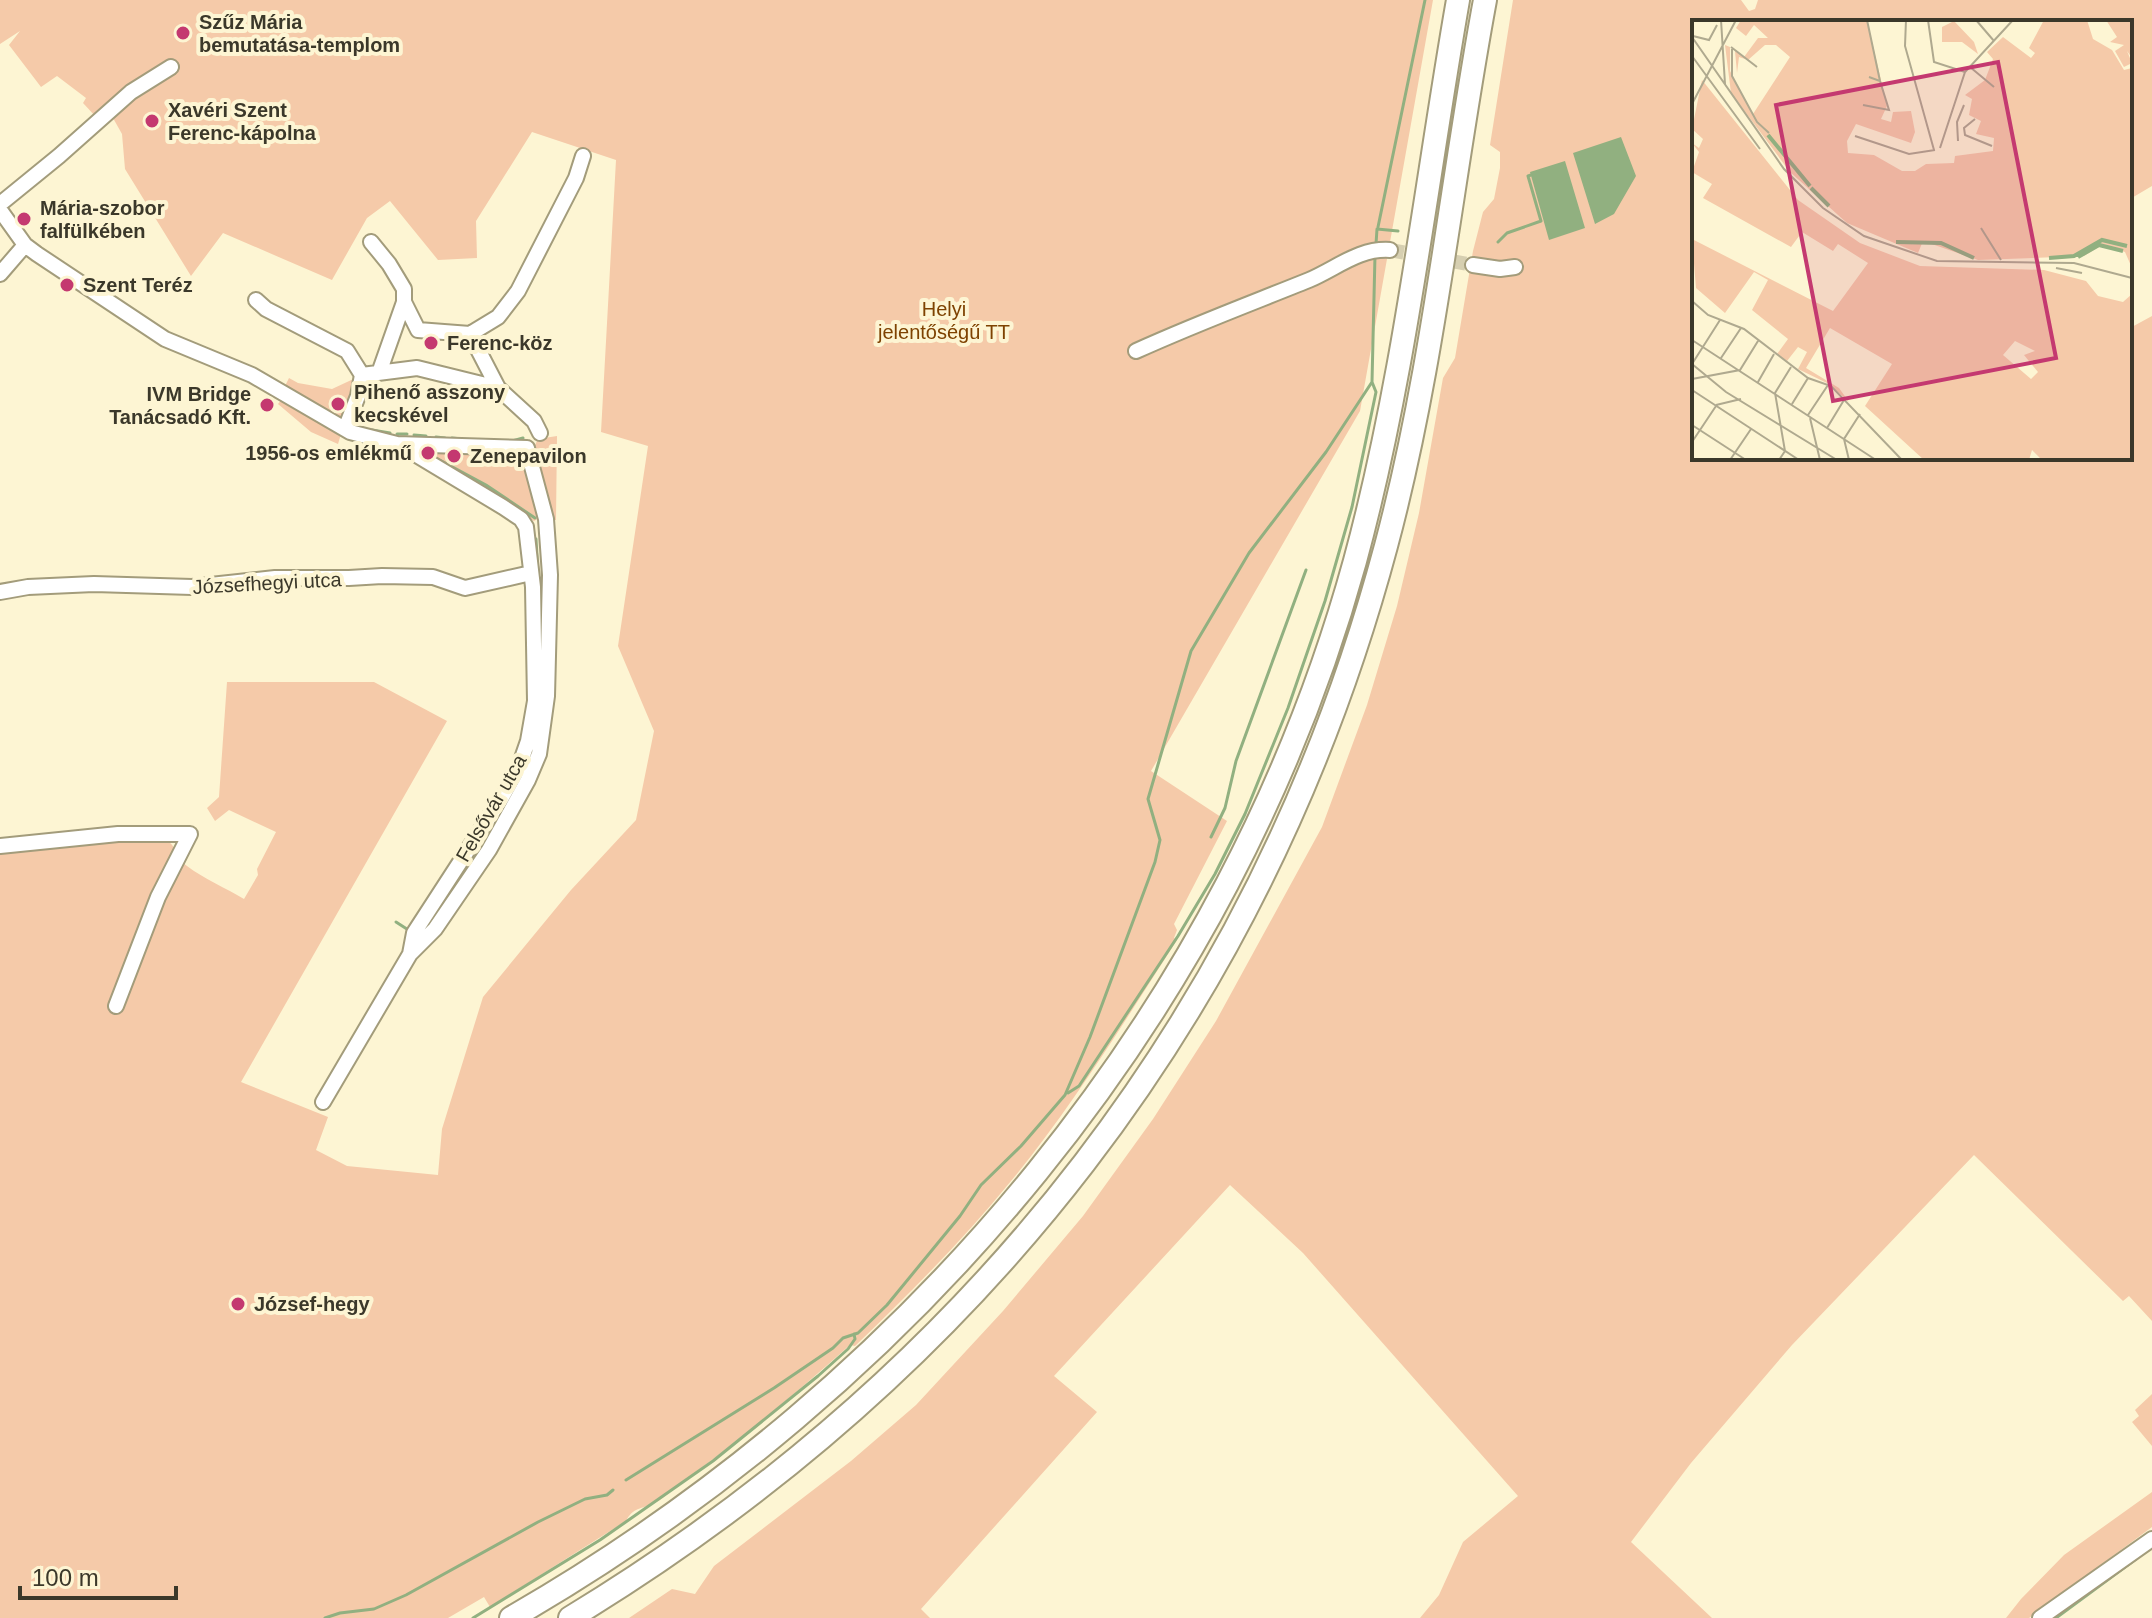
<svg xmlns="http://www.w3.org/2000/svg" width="2152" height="1618" viewBox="0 0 2152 1618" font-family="Helvetica,sans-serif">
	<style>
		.green { fill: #f5caa9 }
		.water { fill: #91b080 }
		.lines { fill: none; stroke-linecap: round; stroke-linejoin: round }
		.stream { stroke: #91b080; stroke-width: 3 }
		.minor-tunnel { stroke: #d6cfb1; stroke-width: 14; stroke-dasharray: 14 7; stroke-linecap: butt }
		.minor-casing { stroke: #a39c7b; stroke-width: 18 }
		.highway-casing { stroke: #a39c7b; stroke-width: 26 }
		.minor { stroke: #fff; stroke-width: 14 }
		.highway { stroke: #fff; stroke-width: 22 }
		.poi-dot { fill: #c43970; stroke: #fdf5d3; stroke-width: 3 }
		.labels { text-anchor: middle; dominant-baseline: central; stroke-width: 8; stroke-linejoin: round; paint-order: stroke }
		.poi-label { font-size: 20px; font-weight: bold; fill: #3b382a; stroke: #fdf5d3; text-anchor: start }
		.park-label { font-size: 20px; fill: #7e4201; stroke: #fdf5d3 }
		.street-label { font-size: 20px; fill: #3b382a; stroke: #fdf5d3 }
		.inset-river { fill: none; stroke: #91b080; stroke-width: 4 }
		.inset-road { fill: none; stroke: #afa98f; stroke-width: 2 }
		.view { fill: #c43970; fill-opacity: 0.15; stroke: #c43970; stroke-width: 4 }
		.inset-edge { fill: none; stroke: #3b382a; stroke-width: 4 }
	</style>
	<rect width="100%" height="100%" fill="#fdf5d3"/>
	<!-- green -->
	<path class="green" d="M0,0h1433l-73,411 -209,360 76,50 -53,103 3,6 -3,8 3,2c-53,82 -104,166 -166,241 -48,59 -101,112 -156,165l-5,-1c-53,47 -107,93 -165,135 -10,7 -23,21 -35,25 -11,4 -18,4 -24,16l-136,86 -6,-10 -36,21h-448v-767l155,-14c24,3 17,18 32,29 17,13 39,22 57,33l14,-24 -1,-6 19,-37 -47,-22 -14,11 -8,-13 12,-11 8,-115h147l73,39 -206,361 87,35 -12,33 31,16 91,9 4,-46 41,-132 88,-107 65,-70 18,-89 -36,-85 30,-200 -47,-14 15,-272 -84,-28 -56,89 1,37 -39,2 -48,-59 -23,17 -35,62 -109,-47 -32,43 -66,-107 -3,-35 -9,-16 -10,-7 -7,6 -13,-14 3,-5 -29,-22 -16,11 -32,-42 11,-14 -20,13z
		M1513,0h228l8,11 6,-2 3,-9h394v186l-22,13v-177h-436v436h436v-130l22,-12v1005l-23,-25 -6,5 -149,-146 -182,190 -101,118 -60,79 81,76h-292l19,-23 24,-53 55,-46 -215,-243 -73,-68 -176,191 43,36 -176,197 9,9h-301l43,-29 23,5 19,-28 137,-105 65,-56 87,-94 80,-95 70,-97 63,-98 106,-194 45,-122 30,-99 22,-93 24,-135 12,-20 18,-107 10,-39 11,-13 6,-31v-16l-10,-7z
		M362,375l-21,47 -57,-34 5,-10 9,5 34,6z
		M282,399l59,35 -3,10 -27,-12 -33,-28z
		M557,436l-1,84h-5l-19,-69 6,-12z
		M412,449h97l15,6 5,30 10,21v12l-5,3z
		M2152,1394v52l-20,-24 7,-6 -4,-6z
		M2152,1492v35l-123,91h-23l15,-19 43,-44z"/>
	<!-- water -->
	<path class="water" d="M1621,137l15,39 -22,38 -19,10 -22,-71z
		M1565,161l20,67 -36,12 -19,-68z"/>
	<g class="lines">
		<!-- stream -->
		<path class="stream" d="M1378,227l47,-227
			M1498,242l9,-9 34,-12 -13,-45 3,-1
			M1376,244l1,-15 21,2
			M355,425l10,4
			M372,430l18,3
			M397,434h10
			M414,435l12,1
			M436,437l9,1
			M452,438l10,1
			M512,441l11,-3
			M434,457l52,28 49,33
			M536,539l4,70
			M1211,837l14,-29 11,-47 70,-191
			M396,922l14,9
			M427,927l74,-115
			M1068,1093l11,-7 99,-150 37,-62 30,-60 43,-106 37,-107 27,-94 24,-115 -4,-10 3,-127
			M626,1480l148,-92 59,-40 10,-10 15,-5 29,-28 73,-89 21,-31 40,-39 44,-51 25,-58 65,-175 5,-22 -12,-41 43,-148 58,-98 77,-101 46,-70
			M325,1618l15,-5 34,-4 32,-14 132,-73 47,-23 22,-4 6,-5
			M473,1618l127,-78 113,-79 105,-85 30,-27 7,-10 -1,-5
			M2056,1618l80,-59"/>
		<!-- minor-tunnel -->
		<path class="minor-tunnel" d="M1390,250l83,15"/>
		<defs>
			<path id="minor" d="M0,204l59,-48 72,-64 40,-25
				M0,210l25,35 12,9 128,85 87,36 98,57 47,12 130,4
				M371,242l18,22 15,25v13l14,28 52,4 28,-17 20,-26 58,-113 7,-22
				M1473,265l27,4 15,-2
				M0,274l25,-29
				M256,300l10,9 81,42 15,24
				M470,334l28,54 36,33 6,12
				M1136,351c57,-26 116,-48 173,-71 28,-12 50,-32 81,-30
				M379,373l25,-71
				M362,375l55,-7 81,20
				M345,429l13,-33 4,-21
				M400,445l103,62 18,12 5,8
				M0,592l28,-5 66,-3 98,3 83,-9h74l33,-2 51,1 32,11 66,-15
				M0,846l118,-12h72l-32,63 -42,109
				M410,954l4,-21 87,-134 18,-32 9,-26 7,-40 -2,-114 -7,-60
				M323,1102l87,-148 25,-25 54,-79 39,-70 11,-26 8,-58 3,-121 -4,-56 -19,-71
				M2040,1618l112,-79"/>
			<path id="highway" d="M511,1618c402,-231 720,-607 844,-1057 50,-184 70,-373 103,-561
				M570,1618c408,-248 692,-609 816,-1072 48,-179 65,-364 99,-546"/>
		</defs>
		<!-- minor casing -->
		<use href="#minor" class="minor-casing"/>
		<!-- highway casing -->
		<use href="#highway" class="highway-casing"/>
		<!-- minor -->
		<use href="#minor" class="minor"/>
		<!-- highway -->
		<use href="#highway" class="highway"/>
	</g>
	<!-- markers -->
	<g class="poi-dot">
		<circle cx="183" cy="33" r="8"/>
		<circle cx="152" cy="121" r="8"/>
		<circle cx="24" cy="219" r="8"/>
		<circle cx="67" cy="285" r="8"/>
		<circle cx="431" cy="343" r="8"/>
		<circle cx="338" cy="404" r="8"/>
		<circle cx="267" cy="405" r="8"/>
		<circle cx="428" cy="453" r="8"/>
		<circle cx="454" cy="456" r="8"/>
		<circle cx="238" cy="1304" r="8"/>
	</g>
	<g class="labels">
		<!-- poi labels -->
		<g class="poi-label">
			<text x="199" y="22">Szűz Mária<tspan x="199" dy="23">bemutatása-templom</tspan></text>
			<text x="168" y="110">Xavéri Szent<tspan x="168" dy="23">Ferenc-kápolna</tspan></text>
			<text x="40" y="208">Mária-szobor<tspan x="40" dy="23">falfülkében</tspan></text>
			<text x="83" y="285">Szent Teréz</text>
			<text x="447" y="343">Ferenc-köz</text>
			<text x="354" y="392">Pihenő asszony<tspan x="354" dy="23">kecskével</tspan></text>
			<text x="251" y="394" text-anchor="end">IVM Bridge<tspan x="251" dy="23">Tanácsadó Kft.</tspan></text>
			<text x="412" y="453" text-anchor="end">1956-os emlékmű</text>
			<text x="470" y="456">Zenepavilon</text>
			<text x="254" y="1304">József-hegy</text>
		</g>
		<!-- park labels -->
		<g class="park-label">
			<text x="944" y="309">Helyi<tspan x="944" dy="23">jelentőségű TT</tspan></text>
		</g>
		<!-- street labels -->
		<g class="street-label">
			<text transform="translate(267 583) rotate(-3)">Józsefhegyi utca</text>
			<text transform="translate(491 808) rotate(-60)">Felsővár utca</text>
		</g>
	</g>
	<!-- overview -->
	<g transform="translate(1692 20)">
		<rect width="440" height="440" fill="#fdf5d3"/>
		<path d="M49,0h126l20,86 -6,13 10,3 2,-10 18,-1 4,21 -4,11 -55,-19 -9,17 1,12 26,2 28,16h13l11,-7 28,-1 1,-7 38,-5 1,-13 -18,-4 5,-13 -12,-6 3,-16 -7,-4 20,-15 8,-21 -6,-7 16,-15 28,21 4,-5 -6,-5 15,-28h43l6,19 19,11 12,20 8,-2v200l-7,-16 -23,-7 -18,11 -106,4 -55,-19 -5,12 -71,-30 -57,-51 -59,-79 -6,-48 5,2v24l23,43 37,-57 -14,-12h-11l-17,15 -9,-3 -2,16 -2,-22 9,6 14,-19h10l-14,-13 -8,11 -10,-8zM414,0h26v38l-5,-7 5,12 -8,4 -9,-16 9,-6 -14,-3 7,-5zM262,1l20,21 4,12 -16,-12h-20v-15zM10,60l96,120 62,43 60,23 124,4 42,11 12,15 25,6 9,-8v166h-90l-10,-10 -3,10h-105l-59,-54 27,-42 -62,-36 -24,40 33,20 10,14 -20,-18 -31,-15 9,-17 -9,-5 -11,14 -10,-7 11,-15 -36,-29 16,-30 -14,-8 -29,41 -29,-25 -4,-49 141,72 35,-48 -30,-19 -5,7 -31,-19 -11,15 -88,-49 9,-14 -20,-12 7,-20 -7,-9 7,5 4,-9 -11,-10zM323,321l20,10 -11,4 14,17 -7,7 -28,-24z" fill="#f5caa9" fill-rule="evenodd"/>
		<path class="inset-river" d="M76,115l42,51M119,168l18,18M204,222l45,1 33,15M386,237l21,-12 24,6M357,238l25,-2 28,-16 25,6"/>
		<path class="inset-road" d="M29,0l4,64M175,0l13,61M214,0l-1,26 29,104M236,0l6,42 31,10M284,0l18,21M1,16l16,4 8,-15M0,17l92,132 39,39 41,28 73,25 137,2 58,15M39,27l26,20M40,29v27l25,46 12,11M0,36l68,93M278,47l24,20M0,84l44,-84M171,85l26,5 -9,-29 -11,-4M283,99l-11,9 1,7 27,11M163,116l54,18 26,-4M266,121l-1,-19 7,-17M248,128l25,-76 48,-52M289,208l20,32M364,248l26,5M0,281l16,14 36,14 64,49 23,8 71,74M0,320l184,120M29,338l20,-30M0,344l34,28 111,68M0,344l28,-44M0,359l48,-9 18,-29M66,362l16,-28M0,370l107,70M100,384l16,-26M24,385l25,-6M116,395l20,-30M118,398l10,42M0,405l54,35M135,408l17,-28M0,422l24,-36M38,440l21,-31M87,440l6,-9 -10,-58 16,-26M157,440l-5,-21 16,-25"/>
		<path class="view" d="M306,42l58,296 -223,43 -57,-296z"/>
		<rect width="440" height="440" class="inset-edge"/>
	</g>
	<!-- scale -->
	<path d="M20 1586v12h156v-12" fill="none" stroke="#3b382a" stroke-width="4"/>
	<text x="32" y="1586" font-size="24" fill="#3b382a" stroke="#fdf5d3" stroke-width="6" paint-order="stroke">100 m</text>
</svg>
